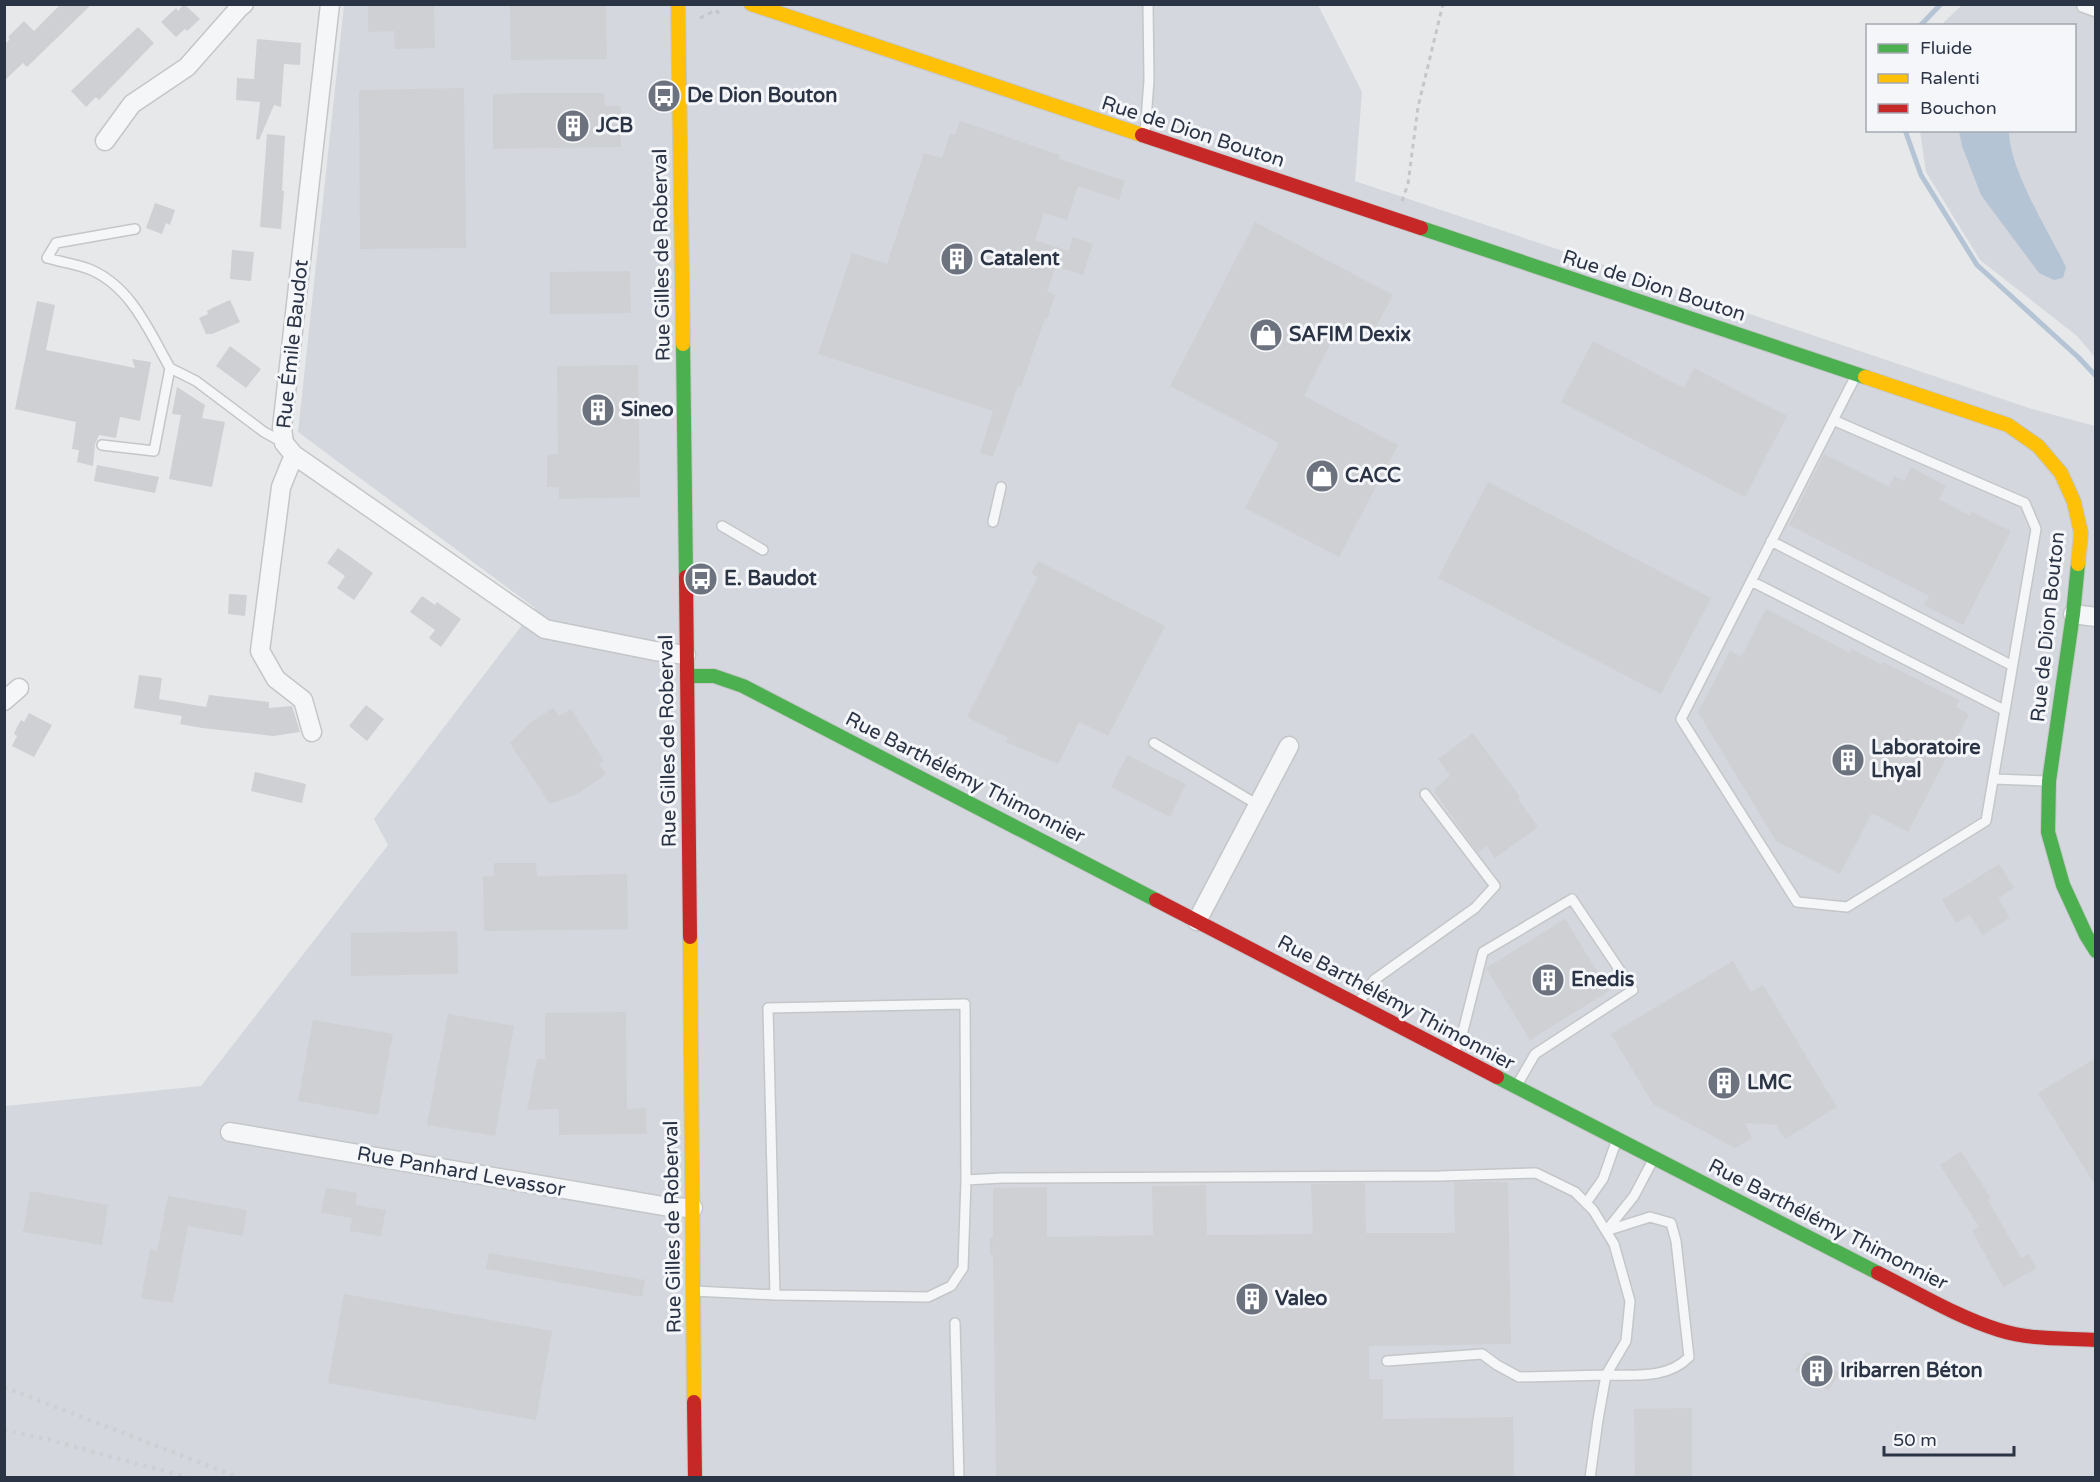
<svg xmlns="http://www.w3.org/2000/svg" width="2100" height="1482" viewBox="0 0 2100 1482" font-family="'Varela Round',sans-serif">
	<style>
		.built { fill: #d4d7dd }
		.water { fill: #b4c4d5 }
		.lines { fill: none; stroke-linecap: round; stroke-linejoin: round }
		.stream { stroke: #b4c4d5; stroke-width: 5 }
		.building { fill: #ced0d3 }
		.lane-casing { stroke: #c4c6c8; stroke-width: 12 }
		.street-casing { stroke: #c4c6c8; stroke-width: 21 }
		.fast-casing { stroke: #c4c6c8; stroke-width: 16 }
		.slow-casing { stroke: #c4c6c8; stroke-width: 16 }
		.jam-casing { stroke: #c4c6c8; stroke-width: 16 }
		.path { stroke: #c5c6ca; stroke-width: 3; stroke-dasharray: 4.5 4.5; stroke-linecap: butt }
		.lane { stroke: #f5f6f7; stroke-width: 9 }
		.street { stroke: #f5f6f7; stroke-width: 18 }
		.fast { stroke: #4caf50; stroke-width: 14 }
		.slow { stroke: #ffc107; stroke-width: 14 }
		.jam { stroke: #c62828; stroke-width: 14 }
		.rail { stroke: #cecfd2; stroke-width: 4.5; stroke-dasharray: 3 6; stroke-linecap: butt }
		.labels { text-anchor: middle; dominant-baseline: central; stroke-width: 6; stroke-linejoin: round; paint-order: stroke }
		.poi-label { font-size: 20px; font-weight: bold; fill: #2b3445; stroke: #f4f6f9; text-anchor: start }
		.street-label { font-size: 20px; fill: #2b3445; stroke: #f4f6f9 }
	</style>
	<rect width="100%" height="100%" fill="#e6e8ea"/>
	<!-- built -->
	<path class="built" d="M344,5h974l44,87 -7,89 677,228 63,17v1051l-2090,1v-372l196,-20 187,-241 -14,-26 161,-211 -237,-176z
		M1962,5h133v352l-18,-21 -97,-76 -54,-88 -6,-41 154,-1v-104l-133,-1z"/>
	<!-- water -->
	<path class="water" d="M1959,131h50c0,38 40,101 57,136l-3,11 -9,2 -15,-7 -58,-78 -19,-49z"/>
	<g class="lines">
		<!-- stream -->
		<path class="stream" d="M1920,26l21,-22
			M1905,130l16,45 56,90 101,92 18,19"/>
	</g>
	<!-- building -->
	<path class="building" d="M61,4h31l-65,63 -4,-4 -19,18v-36l6,-6 -2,-2 16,-16 10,10z
		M184,4l16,15 -13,12 -2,-2 -9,8 -15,-15 15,-14 2,3z
		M368,4h66l1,44 -40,1 -1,-18 -26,1z
		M510,4h96l1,55 -96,1z
		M138,27l16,16 -55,57 -3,-3 -10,10 -15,-16z
		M257,39l44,4 -1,22 -16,-1 -3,43 -7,-2 -15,35 -3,-1 4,-37 -24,-2 1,-22 17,1z
		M464,88l2,160 -106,1 -1,-159z
		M525,93h79l1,13h16v41l-128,2v-55z
		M960,121l100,34 -1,4 66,22 -6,19 -41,-14 -11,34 -23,-7 -9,27 34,11 4,-14 20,7 -10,31 -27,-9 -9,26 8,3 -8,24 -2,-1 -24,69 -3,-1 -25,71 -13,-4 13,-42 -175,-57 34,-101 35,11 37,-111 18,5 8,-24 5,1z
		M267,134l18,2 -3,55h2l-3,38 -21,-2z
		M155,203l20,7 -5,15 -4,-2 -4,11 -16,-6z
		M1255,222l138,73 -25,47 -29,-15 -35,69 94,49 -59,112 -94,-49 34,-65 -109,-57z
		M232,250l22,2 -3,29 -21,-2z
		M630,271l1,42 -81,1v-42z
		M230,300l10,22 -28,12h-6l-7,-16 9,-4 -1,-3 5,-3z
		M37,301l18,4 -9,45 89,18 -3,-9 19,3 -11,59 -20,-4 -4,21 -17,-3 -4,9 -2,22 -16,-4 2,-12 -7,-1 4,-27 -61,-13z
		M1593,341l91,47 10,-20 93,48 -42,81 -184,-95z
		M230,346l31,23 -15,19 -30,-22z
		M638,365l2,132 -81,2v-12h-12v-32l11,-1 -1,-88z
		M177,387l28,18 -3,13 23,4 -13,65 -43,-8 12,-64 -9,-1z
		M1824,454l65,33 5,-11 10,5 7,-14 35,19 -7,13 31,17 2,-4 39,19 -48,94 -39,-20 5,-9 -140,-71z
		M97,465l62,12 -4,16 -61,-12z
		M1488,482l223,116 -50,96 -223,-116z
		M338,548l35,25 -19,27 -17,-12 8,-12 -18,-13z
		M1038,561l127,65 -57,110 -29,-14 -21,42 -52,-22 2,-4 -41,-21 71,-140 -7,-3z
		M229,594l18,1 -2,21 -17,-2z
		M422,596l13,9 2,-3 24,17 -20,28 -12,-9 6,-8 -25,-18z
		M1766,609l84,44 2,-4 30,16 1,-3 76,38 -3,7 13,7 -61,118 -36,-19 -32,61 -64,-33 -78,-129 32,-61 11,6z
		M139,675l23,3 -3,21 47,8 3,-12 60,7v6l23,-2 8,26 -27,4 -71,-8 -22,-4 2,-8 -48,-8z
		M366,705l18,14 -17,22 -18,-15z
		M553,708l6,8 12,-7 33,52 -5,3 7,10 -29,20 -27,10 -40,-61 20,-20z
		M29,713l23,12 -18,32 -22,-11 5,-10 -3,-2 3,-7 4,-7 3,2z
		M1473,733l47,64 -2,2 20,28 -43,31 -8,-12 -9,7 -43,-60v-5l15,-12 -12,-17z
		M1127,755l59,29 -16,33 -59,-30z
		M255,772l51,12 -4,19 -51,-12z
		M494,863h42l1,13 90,-2 1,55 -144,2 -1,-54 11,-1z
		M1999,864l15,24 -16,10 12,20 -28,17 -12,-20 -14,8 -14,-23z
		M1565,919l44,72 -79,49 -44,-72z
		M457,931l1,43 -107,2v-43z
		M1733,961l18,31 12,-7 74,122 -52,32 -9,-14 -31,-2 7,15 -17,10 -82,-44 -42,-70z
		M626,1012l1,97 19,-1 1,26 -88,1v-26l-32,1 10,-51h8v-46z
		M448,1014l66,12 -19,110 -68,-11z
		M313,1020l80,14 -15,81 -80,-14z
		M2096,1058v129l-58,-94z
		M1961,1151l30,47 -3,2 33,58 7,-4 9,14 -34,19 -31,-56 7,-4 -39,-62z
		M1454,1182h54l3,162 -142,2v33h14v40l130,-2 1,61h-518l-3,-223h-3v-17h3v-50l54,-1v50l106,-2 -1,-49 54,-1 1,50 106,-1 -2,-50 54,-1 1,50h89z
		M326,1188l31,5 -2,12 31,5 -5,26 -31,-5 2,-13 -31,-5z
		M30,1191l78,14 -6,40 -79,-13z
		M168,1196l79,14 -4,26 -55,-10 -15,77 -32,-5 9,-48 7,1z
		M489,1253l156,27 -3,17 -156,-28z
		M344,1294l208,37 -16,89 -208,-37z
		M1807,1351l33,22 -12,18 -33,-21z
		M1692,1408v70h-57l-1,-69z"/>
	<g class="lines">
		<defs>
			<path id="lane" d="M2082,7l14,5
				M1145,134l4,-54 -1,-76
				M135,229l-79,14 -9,15c14,4 29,6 42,11 42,17 60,62 81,99
				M1833,420l192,83 11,26 -50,292 -139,86 -50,-5 -116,-183 168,-330 7,-13
				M102,445l52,6 16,-83 26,13 68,51 20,11
				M993,522l8,-35
				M722,526l41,24
				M1771,541l240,124
				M1751,581l253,129
				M1154,743l104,62
				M1993,779l54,2
				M1358,1004l16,-24 101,-72 20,-22 -70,-92
				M1454,1052l8,-17 21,-83 89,-53 61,91 -98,64 -18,31
				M966,1180l36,-2 437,-2 97,-3 39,19 18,18 21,34 16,57 -4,40 -20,34 -87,2 -22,-12 -15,-11 -95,7
				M1586,1203l17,-24 13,-37
				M1606,1231l28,-35 20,-38
				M694,1291l81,4 153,2 23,-11 12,-18 3,-88 -1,-176 -197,4 7,287
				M955,1323l4,155
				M1590,1478l8,-58 8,-45c29,0 62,4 83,-18l-13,-116 -5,-18 -21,-6 -44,14"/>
			<path id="street" d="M105,141l27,-37 55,-37 52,-59 5,-4
				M294,455l251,174 110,22 31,4
				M2073,614l23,3
				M4,701l15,-13
				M312,732l-9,-32 -27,-21 -16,-28 21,-164 13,-32 -10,-12 -2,-15 48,-424
				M1197,921l92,-175
				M230,1132l439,75 24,1"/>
			<path id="fast" d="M1421,228l444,149
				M683,344l3,233
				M2078,564l-5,50 -24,167 -1,51 15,53 23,50 10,16
				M687,676h27l29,10 413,214
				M1497,1077l381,196"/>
			<path id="slow" d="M678,4l5,340
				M751,4l391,131
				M1865,377l143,48 30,21 23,27 13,29 7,31 -3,31
				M690,937l4,465"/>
			<path id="jam" d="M1142,135l279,93
				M686,577l4,360
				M1156,900l341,177
				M1878,1273c40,20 79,44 121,57 31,10 66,8 97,10
				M694,1402l1,76"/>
		</defs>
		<!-- lane casing -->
		<use href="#lane" class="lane-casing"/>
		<!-- street casing -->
		<use href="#street" class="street-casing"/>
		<!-- fast casing -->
		<use href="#fast" class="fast-casing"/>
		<!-- slow casing -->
		<use href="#slow" class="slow-casing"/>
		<!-- jam casing -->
		<use href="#jam" class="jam-casing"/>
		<!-- path -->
		<path class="path" d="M700,18l16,-8 5,6
			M1402,201l6,-17 10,-77 25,-103"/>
		<!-- lane -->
		<use href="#lane" class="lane"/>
		<!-- street -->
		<use href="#street" class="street"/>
		<!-- fast -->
		<use href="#fast" class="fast"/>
		<!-- slow -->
		<use href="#slow" class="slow"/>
		<!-- jam -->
		<use href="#jam" class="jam"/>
		<!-- rail -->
		<path class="rail" d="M4,1387l236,91
			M4,1430l46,10 140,38"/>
	</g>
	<!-- icons -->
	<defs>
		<symbol id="bus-disc" viewBox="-11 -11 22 22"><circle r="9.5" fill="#6c737f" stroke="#f4f6f9"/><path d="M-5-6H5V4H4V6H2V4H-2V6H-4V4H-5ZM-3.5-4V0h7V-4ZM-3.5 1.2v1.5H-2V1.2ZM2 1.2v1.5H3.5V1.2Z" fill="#fff"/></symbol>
		<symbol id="building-disc" viewBox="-11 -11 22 22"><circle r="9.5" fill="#6c737f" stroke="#f4f6f9"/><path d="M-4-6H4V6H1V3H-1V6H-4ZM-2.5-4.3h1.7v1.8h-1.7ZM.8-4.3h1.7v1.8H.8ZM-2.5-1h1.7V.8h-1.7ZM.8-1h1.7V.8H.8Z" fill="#fff"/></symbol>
		<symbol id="shop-disc" viewBox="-11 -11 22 22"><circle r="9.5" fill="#6c737f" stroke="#f4f6f9"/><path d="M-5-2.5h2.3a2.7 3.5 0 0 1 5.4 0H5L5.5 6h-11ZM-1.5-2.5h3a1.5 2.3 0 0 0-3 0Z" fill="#fff"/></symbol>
	</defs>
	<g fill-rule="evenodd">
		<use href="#bus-disc" x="645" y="77" width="38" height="38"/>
		<use href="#building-disc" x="554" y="107" width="38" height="38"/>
		<use href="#building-disc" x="938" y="240" width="38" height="38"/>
		<use href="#shop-disc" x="1247" y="316" width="38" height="38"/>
		<use href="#building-disc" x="579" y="391" width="38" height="38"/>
		<use href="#shop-disc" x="1303" y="457" width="38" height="38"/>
		<use href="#bus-disc" x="682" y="560" width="38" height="38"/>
		<use href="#building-disc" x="1829" y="741" width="38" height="38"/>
		<use href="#building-disc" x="1529" y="961" width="38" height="38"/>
		<use href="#building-disc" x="1705" y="1064" width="38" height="38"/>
		<use href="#building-disc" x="1233" y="1280" width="38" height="38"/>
		<use href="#building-disc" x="1798" y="1352" width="38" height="38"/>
	</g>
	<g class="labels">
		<!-- poi labels -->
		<g class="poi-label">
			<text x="687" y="96">De Dion Bouton</text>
			<text x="596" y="126">JCB</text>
			<text x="980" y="259">Catalent</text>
			<text x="1289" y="335">SAFIM Dexix</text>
			<text x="621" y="410">Sineo</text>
			<text x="1345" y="476">CACC</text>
			<text x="724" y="579">E. Baudot</text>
			<text x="1871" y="748">Laboratoire<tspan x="1871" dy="23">Lhyal</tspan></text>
			<text x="1571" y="980">Enedis</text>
			<text x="1747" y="1083">LMC</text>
			<text x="1275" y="1299">Valeo</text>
			<text x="1840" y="1371">Iribarren Béton</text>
		</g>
		<!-- street labels -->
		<g class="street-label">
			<text transform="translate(1193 132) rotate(18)">Rue de Dion Bouton</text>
			<text transform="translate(662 255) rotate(-91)">Rue Gilles de Roberval</text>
			<text transform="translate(1654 286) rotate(18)">Rue de Dion Bouton</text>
			<text transform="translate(293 344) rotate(-84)">Rue Émile Baudot</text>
			<text transform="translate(2048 627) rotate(-84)">Rue de Dion Bouton</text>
			<text transform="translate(668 741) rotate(-91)">Rue Gilles de Roberval</text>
			<text transform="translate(965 778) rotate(27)">Rue Barthélémy Thimonnier</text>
			<text transform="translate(1396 1003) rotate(28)">Rue Barthélémy Thimonnier</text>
			<text transform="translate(461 1172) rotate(10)">Rue Panhard Levassor</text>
			<text transform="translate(1828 1225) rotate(27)">Rue Barthélémy Thimonnier</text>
			<text transform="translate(673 1227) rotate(-91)">Rue Gilles de Roberval</text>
		</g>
	</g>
	<!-- border -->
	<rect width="2100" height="1482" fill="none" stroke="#2b3445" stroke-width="12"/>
	<!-- legend -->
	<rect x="1866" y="24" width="210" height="108" fill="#f4f6f9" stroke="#a4a8b1" stroke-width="1.5"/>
	<rect x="1878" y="44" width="30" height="9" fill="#4caf50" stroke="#a4a8b1" stroke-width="1.5"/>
	<text x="1920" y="54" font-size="18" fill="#2b3445">Fluide</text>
	<rect x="1878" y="74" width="30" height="9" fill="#ffc107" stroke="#a4a8b1" stroke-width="1.5"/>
	<text x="1920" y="84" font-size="18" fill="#2b3445">Ralenti</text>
	<rect x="1878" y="104" width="30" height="9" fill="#c62828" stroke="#a4a8b1" stroke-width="1.5"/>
	<text x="1920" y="114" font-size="18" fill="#2b3445">Bouchon</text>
	<!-- scale -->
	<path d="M1884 1446v9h130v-9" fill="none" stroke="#2b3445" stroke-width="3"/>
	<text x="1893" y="1446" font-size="18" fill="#2b3445" stroke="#f4f6f9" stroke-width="4.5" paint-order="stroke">50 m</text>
</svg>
